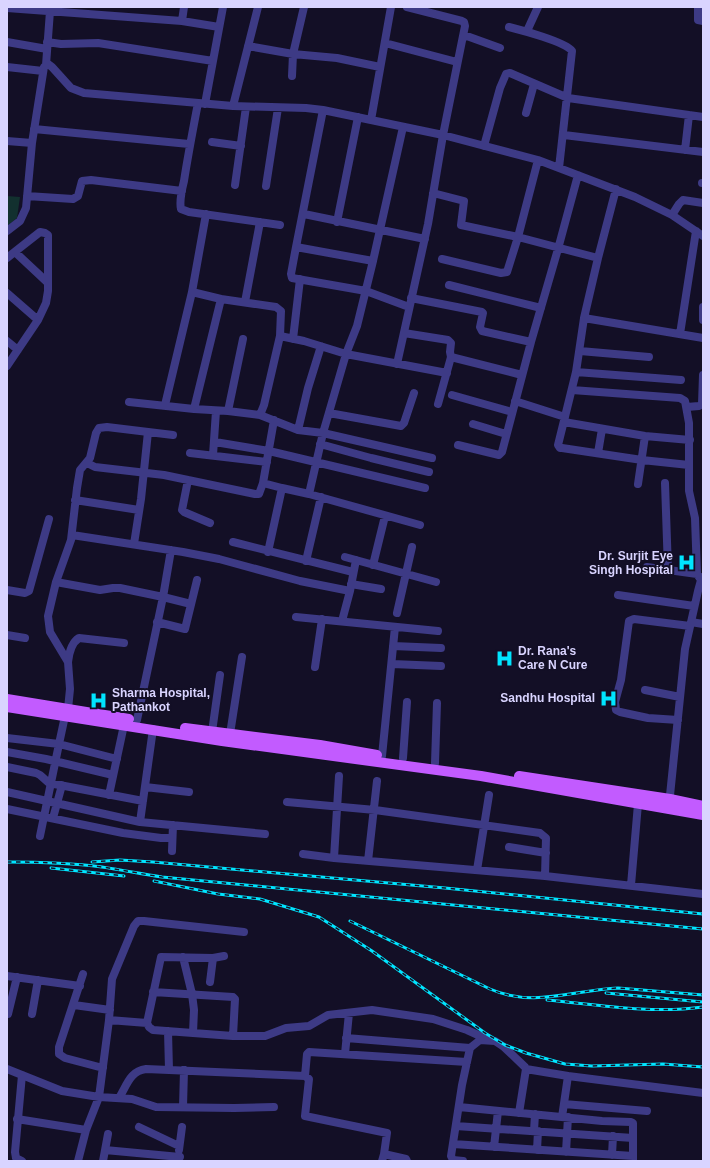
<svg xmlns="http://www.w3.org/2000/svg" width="710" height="1168" viewBox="0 0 710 1168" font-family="Helvetica,sans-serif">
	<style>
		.green { fill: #12302f }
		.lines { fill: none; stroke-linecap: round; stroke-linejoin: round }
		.minor { stroke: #3d3a85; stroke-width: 8 }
		.major { stroke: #c25bff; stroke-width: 10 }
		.rail-casing { stroke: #00e5ff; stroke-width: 3 }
		.rail { stroke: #130f26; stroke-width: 1.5; stroke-dasharray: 4.5; stroke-linecap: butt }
		.labels { text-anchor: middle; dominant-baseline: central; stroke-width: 4; stroke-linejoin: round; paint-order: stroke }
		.poi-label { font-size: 12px; font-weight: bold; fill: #d9d4ff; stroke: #130f26; text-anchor: end }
	</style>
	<rect width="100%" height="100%" fill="#130f26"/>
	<!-- green -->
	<path class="green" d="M7,196l13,1 -3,21 -10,8z"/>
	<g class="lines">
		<!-- minor -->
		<path class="minor" d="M698,7v13l5,1
			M7,8l175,13 37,6
			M182,21l2,-14
			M509,27c12,3 57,15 63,24l-13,117
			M527,31l11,-24
			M464,35l36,13
			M7,42l40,7
			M47,42l14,2 37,-1 115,18
			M385,43l72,19
			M248,46l45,8 44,4 43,9
			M46,65l4,-54
			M7,67l36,4
			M292,76l1,-22 11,-47
			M198,103c-5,26 -10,52 -14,78 -2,8 -5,20 -3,28l8,3 91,13
			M205,104l18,-97
			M233,106l25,-99
			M323,110l-27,137 77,14 30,-134
			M526,113l8,-29
			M371,120l20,-113
			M34,129l155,15
			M564,135l139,17
			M7,141l25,2
			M212,142l29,4
			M484,146l16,-58 6,-14 4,-1 58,25 135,19
			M685,150l4,-35
			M702,183h1
			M235,185l11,-78
			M266,186l12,-78
			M616,189l-18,69 -14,60 -8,54 -18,73 2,3h2l80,12 47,5
			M433,193l31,8 -3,24 57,12 80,21
			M27,196l46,3 5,-3 4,-15 9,-1 91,11
			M304,214l121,25
			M672,215l7,-11 4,-4 20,3
			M337,222l21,-105
			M7,231l13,-10 6,-13 6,-65 12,-76 4,-3 4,3 19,21 13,5 149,13 73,2 17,2 120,25 95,25 97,37 37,18 31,21
			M296,247l-5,27 1,4 74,13 43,16
			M15,252l32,30
			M7,258l33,-26 5,1 3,2v56l-2,12 -8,17 -31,46
			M442,259l59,14 6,-1 11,-35 20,-77
			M449,285l92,23
			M192,292l29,7 55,8 5,4 -1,25 -16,69 -4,10
			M7,293l31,27
			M411,298l71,14 1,1 -3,14 2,4 49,11
			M245,302l15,-80
			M703,307v13
			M584,318l119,20
			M404,333l44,7 3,3 -1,9 1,5 71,18
			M680,334l16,-103
			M280,336l24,5 42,13 101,19
			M293,339l7,-60
			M7,341l11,9
			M580,351l69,6
			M397,364l31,-140 15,-89 22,-109 -1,-4 -2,-1 -55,-14
			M576,372l105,8
			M572,390l108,8 5,3 4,22v68l6,27 2,56 4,6
			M452,395l60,17
			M515,401l50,16
			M129,402l65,7 34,2 32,4 38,15 25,3 109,25
			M438,404l13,-47
			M165,405l27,-113 14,-78
			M687,407l12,-1 3,-2 1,-29
			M194,409l27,-110
			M228,411l15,-72
			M329,413l72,13 3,-3 10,-30
			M274,420l-11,63 19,5
			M564,422l81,14 45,4
			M473,424l33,10
			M298,430l10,-42 13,-42
			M215,442l54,9 156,37
			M320,444l51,14 58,14
			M458,445l37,9 4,1 3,-3 29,-110 27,-93 20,-74
			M190,453l77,9
			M598,453l4,-24
			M213,455l3,-44
			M87,463l8,4 69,8 91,19h4l4,-11
			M188,480l-6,30 2,2 26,11
			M665,483l3,87
			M638,484l7,-48
			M309,494l14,-61 23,-79 11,-28 16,-65
			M75,500l64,10
			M72,535l111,17 36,7 81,22 50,10 6,-31
			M233,542l120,30
			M134,544l7,-45 7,-67
			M268,552l14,-64 27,6 111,31
			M345,557l91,25
			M306,561l15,-64
			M373,565l12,-49
			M647,567l50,7
			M56,582l44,8 13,-2h7l43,9 28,7
			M351,584l30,5
			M7,590l18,3 4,-2 20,-72
			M618,595l76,11
			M397,613l15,-66
			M296,617l142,14
			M342,621l8,-30
			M157,622l28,7 12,-49
			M691,622l12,2
			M7,635l18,3
			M393,646l48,2
			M68,662c1,-9 3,-19 11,-24l45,5
			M392,664l49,2
			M315,667l7,-48
			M645,690l35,7
			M137,720l26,-123 8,-47
			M678,720l-30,-2 -28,-6 -4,-2 -1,-8 6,-22 8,-59 5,-2 56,7
			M212,732l8,-57
			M230,734l12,-77
			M7,738l52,6 58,15
			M7,752l39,7 67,16
			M382,756l13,-129
			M403,758l4,-56
			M435,763l2,-60
			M7,767l29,6 4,2 9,8 94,18
			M145,787l44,5
			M7,792l133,30 125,12
			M109,795l15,-70
			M287,802l88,8 165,23 6,5 -1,38
			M669,805l16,-156 13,-58 3,-11 2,-3
			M7,809l116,24 38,5h10
			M53,818l9,-33
			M140,822l13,-93
			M40,836l19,-92 6,-28 3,-7 2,-20 -2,-27 -18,-30 -2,-16 8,-34 15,-42 6,-52 3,-18 10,-12 6,-25 3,-5 8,-1 66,8
			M509,847l37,6
			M172,851l1,-26
			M303,854l31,4 211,18 158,18
			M334,858l5,-82
			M368,861l9,-80
			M477,870l12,-75
			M631,885l7,-81
			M224,956l-11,2 -52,-1 -14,66 2,4 4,3 80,6h32l21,-8 23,-2 19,-11 44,-5 61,9 34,11 22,10
			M183,957l9,37 2,16 -1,23
			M83,974l-24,73v7l6,4 38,10
			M7,976l73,10
			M210,982l3,-24
			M153,992l80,5 2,2 -2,37
			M74,1005l36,5
			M8,1014l9,-37
			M32,1014l6,-34
			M109,1020l38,3
			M168,1031l1,39
			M346,1038l124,10 -8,37 -11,71 2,4 10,1
			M470,1048l10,-8 15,1 9,6 21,20 1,2 -7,44
			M345,1054l4,-41
			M7,1069l55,22 37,6 33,2 24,8 78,1 40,-1
			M526,1069l42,7 -6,41
			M305,1076l2,-22 2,-2 158,10
			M568,1076l135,17
			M119,1098c8,-13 11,-27 27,-29l159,7 4,3 -4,37 82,17 -3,21
			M564,1104l83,7
			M183,1107l1,-37
			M459,1107l143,14 29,1 2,1v38
			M17,1119l69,11
			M456,1126l177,12
			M139,1127l40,19
			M534,1131l1,-17
			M453,1144l180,12
			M494,1147l4,-36
			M105,1150l75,7
			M179,1150l3,-23
			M537,1150l1,-19
			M566,1152l2,-35
			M612,1155l1,-19
			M22,1161l-6,-3 -1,-6 7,-77
			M78,1161l8,-31 13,-33 10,-77 3,-41 22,-53 4,-5h6l100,11
			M103,1161l5,-27
			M382,1161l2,-7 22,5 1,2"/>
		<!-- major -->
		<path class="major" d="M7,699l122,20
			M7,707l215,34 259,35 222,39
			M185,728l135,17 57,10
			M519,776l151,23 33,7"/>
		<defs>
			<path id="rail" d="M7,862c32,0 64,1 95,5 20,3 40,7 60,10l541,52
				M92,862l28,-2 33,2 292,26 258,26
				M51,868l73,8
				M154,881l64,13 42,5 59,18 53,34 113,82 20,12 21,8 39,11 27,2 71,-2 40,3
				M350,921l140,68c43,19 84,1 128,-1l85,7
				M606,993l97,9
				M547,1000c52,5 105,14 156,7"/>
		</defs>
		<!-- rail casing -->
		<use href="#rail" class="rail-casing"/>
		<!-- rail -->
		<use href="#rail" class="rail"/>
	</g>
	<!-- icons -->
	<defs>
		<symbol id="hospital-bare" viewBox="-9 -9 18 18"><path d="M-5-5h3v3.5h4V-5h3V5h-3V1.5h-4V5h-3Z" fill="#00e5ff" stroke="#130f26" stroke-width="2.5" paint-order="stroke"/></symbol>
	</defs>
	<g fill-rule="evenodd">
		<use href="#hospital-bare" x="674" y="550" width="25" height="25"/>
		<use href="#hospital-bare" x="492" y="646" width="25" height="25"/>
		<use href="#hospital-bare" x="596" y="686" width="25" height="25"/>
		<use href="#hospital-bare" x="86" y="688" width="25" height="25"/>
	</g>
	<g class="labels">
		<!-- poi labels -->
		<g class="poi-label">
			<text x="673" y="556">Dr. Surjit Eye<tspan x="673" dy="14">Singh Hospital</tspan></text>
			<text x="518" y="651" text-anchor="start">Dr. Rana's<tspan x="518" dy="14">Care N Cure</tspan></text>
			<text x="112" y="693" text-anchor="start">Sharma Hospital,<tspan x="112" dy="14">Pathankot</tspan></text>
			<text x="595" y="698">Sandhu Hospital</text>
		</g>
	</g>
	<!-- border -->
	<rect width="710" height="1168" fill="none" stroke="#d9d4ff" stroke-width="16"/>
</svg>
